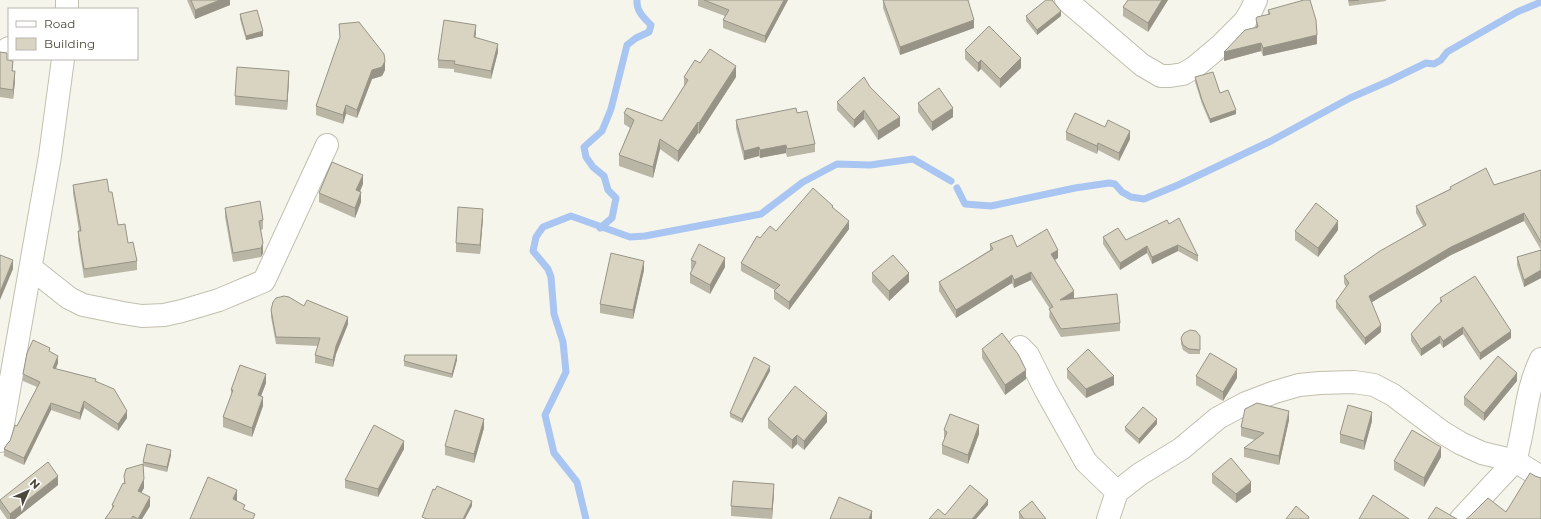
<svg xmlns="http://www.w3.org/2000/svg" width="1541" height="519" viewBox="0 0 1541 519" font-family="Montserrat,sans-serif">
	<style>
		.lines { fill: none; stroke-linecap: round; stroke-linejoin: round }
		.stream { stroke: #a9c5f2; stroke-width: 7 }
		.minor-casing { stroke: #c2bfae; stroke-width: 24 }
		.minor { stroke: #fff; stroke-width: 22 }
		.wall { fill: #bab6a6 }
		.shaded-wall { fill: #979487 }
		.building { fill: #d8d4c1; stroke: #979487 }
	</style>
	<rect width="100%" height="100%" fill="#f6f5ec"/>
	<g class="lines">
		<!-- stream -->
		<path class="stream" d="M957,188l8,16 26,2 84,-18 34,-5 6,1 7,8 9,5 13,2 34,-14 93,-44 79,-43 39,-17 37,-18 8,1 7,-4 6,-8 70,-40 24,-10
			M600,228l12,-10 4,-20 -8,-8 -4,-14 -11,-9 -7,-10 -2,-10 18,-16 9,-22 16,-64 9,-7 13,-6 2,-7c-7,-7 -15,-14 -14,-25
			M586,519l-9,-37 -23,-29 -9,-38 21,-43 -3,-30 -9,-28 -3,-37 -3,-8 -15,-18 3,-14 7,-10 28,-11 59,21 15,-1 116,-22 42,-32 34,-18 33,1 43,-6 38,22"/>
		<defs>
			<path id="minor" d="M1066,0l76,65 19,11h9l13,-2 12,-7 25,-21 25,-25 6,-10 5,-11
				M67,9v-9
				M6,50l3,-2
				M31,268l38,30 14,7 40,8 19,3 22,-1 18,-4 37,-11 45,-19 63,-136
				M1020,347l8,8 17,34 41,73 31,30
				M0,441l50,-285 13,-97
				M1108,519l9,-27 23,-18 41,-25 37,-31 28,-15 29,-11 24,-7 21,-2 34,-1 20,3 19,10 49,37 18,11 22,10 33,8 26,16
				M1461,519l54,-58c11,-35 9,-67 26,-102"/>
		</defs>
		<!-- minor casing -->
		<use href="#minor" class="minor-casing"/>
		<!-- minor -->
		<use href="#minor" class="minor"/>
	</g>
	<!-- wall -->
	<path class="wall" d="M187,0h43v5l-35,14z
		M698,0h90l-23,43 -42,-15v-8l2,-4 -27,-10z
		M883,0l91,28 -74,27 -17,-47z
		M1168,0l-20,32 -25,-16v-9z
		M1348,0h38v1l-37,5z
		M1268,10l49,34 -54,12 -2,-5 -37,10 32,-34v-8l12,-4z
		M240,14l23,22 -17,4 -6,-21z
		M1026,16h35l-24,19 -11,-14z
		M339,24l46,46 -3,6 -10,3 -15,39 -11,-4 -3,10 -27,-9v-9l24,-67z
		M476,33l-1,4 23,15 -7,27 -37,-7v-3l-16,-1v-8z
		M965,50l56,18 -21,20 -19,-19 -3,3 -13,-13z
		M0,52l7,8 6,11 2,10 -2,18 -13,-2z
		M700,63l36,14 -37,57 -1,-1 -20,29 -18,-13 -7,29 -34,-12v-11l11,-27 -6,-4v-11l38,8 22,-34v-10z
		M1195,77l25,16 16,21 -26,9 -8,-19 -7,-22z
		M289,80l-2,30 -52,-5v-9z
		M870,87l30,39 -22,14 -14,-21 -10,9 -17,-18v-8z
		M918,103l35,14 -21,14 -14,-19z
		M797,113l18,31v8l-28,5 -1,-4 -26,5 -1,-2 -15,4 -8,-32v-8z
		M1105,127l25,12 -11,22 -21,-11 -1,4 -31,-14v-8z
		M1541,170v108l-17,9 -7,-22v-8l24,-7 -17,-29 -73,34 -79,47 9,30 -16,13 -29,-37v-7l10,-14 -2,-4v-7l79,-50 -7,-13v-7l34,-17v-2l44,-2z
		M363,184l-3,8 1,10 -6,16 -36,-16v-9z
		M73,185l36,7 9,33 10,18 9,18v9l-53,8 -6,-38v-9h1l-6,-38z
		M225,208l38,12v9l-2,1 2,23 -2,4 -28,5 -8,-45z
		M833,208l16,21 -60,81 -15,-11v-8l1,-1 -34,-19v-8l19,-25 16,-7z
		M483,218l-3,36 -24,-2v-9z
		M1169,224l29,32v6l-20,-11 -26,13 -5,-11 -27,17 -17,-26v-7l23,3z
		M1338,230l-20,27 -23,-17v-9z
		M990,244l27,3 41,11 -3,2 19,38 46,25v8l-59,6 -12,-20 1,-8 -19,-29 -17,8 -2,-5 -56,35 -17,-27v-9l51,-32z
		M691,260l34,7 -15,27 -20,-11v-9l2,-4 -1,-1z
		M644,270l-11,49 -33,-6v-9z
		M872,273l37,9 -20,19 -17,-19z
		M1440,298l71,40 -31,22 -17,-26 -20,14 -3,-5 -19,13 -10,-15v-7l29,-31z
		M271,310l77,14 -12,30 -3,13 -18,-4v-8l3,-9 -42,-2 -5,-27z
		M1200,336v18h-11l-6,-4 -2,-6v-5z
		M982,349l44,30 -21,16 -23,-37z
		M50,352l8,11 -2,6 40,12 31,37 -9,13 -34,-23 -4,12 -29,-10 -27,55 -20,-9v-7l6,-8 7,-15 20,-39 -14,-6v-7z
		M457,360l-5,18 -48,-12v-5z
		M1067,369l47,16 -28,13 -19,-20z
		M770,371l-28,52 -12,-6v-4z
		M1196,376l41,2 -14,23 -27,-16z
		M1517,381l-33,40 -20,-16v-8z
		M266,383l-5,13 2,10 -11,31 -29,-10v-10l8,-20v-7z
		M768,419l59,3 -23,28 -7,-6 -5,5 -24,-21z
		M1289,420l-10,45 -35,-8v-9l11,-8 -14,-4v-9z
		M1372,421l-8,29 -24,-7v-9z
		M1157,424l-18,20 -14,-13v-4z
		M484,428l-10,35 -29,-8v-9z
		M944,430l35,4 -11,30 -26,-10v-9l2,-5z
		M404,449l-26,48 -33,-9v-8z
		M171,455l-4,17 -24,-6 1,22 -3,5 9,13 -8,13h-37l7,-10v-4l12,-22v-7l19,-12v-2z
		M1441,457l-17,30 -30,-17v-9z
		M1212,474l39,18 -15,11 -24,-20z
		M58,485l-43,34h-8l-7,-10v-9z
		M774,493l-2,26 -41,-3v-10z
		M1019,512l27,7h-27z"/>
	<!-- shaded-wall -->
	<path class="shaded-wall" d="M220,0h10v5l-35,14v-9z
		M784,0h4l-23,43v-7z
		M1162,0h6l-20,32v-9z
		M1061,11v5l-24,19v-5z
		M974,20v8l-74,27v-8z
		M476,25v8l-2,12v-8z
		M263,31v5l-17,4v-4z
		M1317,35v9l-54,12v-8z
		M1261,43v8l-37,10v-9z
		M498,44v8l-7,27v-8z
		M1021,58v10l-21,20v-9z
		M981,60v9l-3,3v-9z
		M385,61v9l-3,6 -10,3 -15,39v-8l15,-40z
		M736,66v11l-37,57v-11z
		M15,71v10l-2,18v-9z
		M289,71v9l-2,30v-9z
		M346,105v9l-3,10v-9z
		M953,108v9l-21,14v-9z
		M864,110v9l-10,9v-8z
		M1236,110v4l-26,9v-4z
		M900,117v9l-22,14v-9z
		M698,122v11l-20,29v-11z
		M1130,131v8l-11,22v-8z
		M660,139v10l-7,29v-11z
		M1098,143v7l-1,4v-8z
		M786,145v8l-26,5v-8z
		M759,147v9l-15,4v-9z
		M363,175v9l-7,15v-9z
		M361,192v10l-6,16v-10z
		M483,209v9l-3,36v-9z
		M1524,213v8l-73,34 -82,49v-8l82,-49z
		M849,221v8l-60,81v-8z
		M1338,221v9l-20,27v-9z
		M263,243v10l-2,4v-9z
		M1178,245v6l-26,13v-7z
		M1147,246v7l-27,17v-7z
		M1058,250v8l-7,4v-8z
		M725,258v9l-15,27v-9z
		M13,260v9l-13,31v-8z
		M644,261v9l-11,49v-9z
		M1541,270v8l-17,9v-7z
		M1031,272v8l-17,8v-8z
		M909,273v9l-20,19v-10z
		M1012,275v8l-56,35v-8z
		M1074,291v8l-14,1z
		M348,317v7l-12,30 -3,13v-7l3,-14z
		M1381,325v7l-16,13v-7z
		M1463,327v7l-20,14v-7z
		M1511,331v7l-31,22v-7z
		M1440,336v7l-19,13v-7z
		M457,355v5l-5,18v-4z
		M58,356v7l-5,12v-7z
		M770,366v5l-28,52v-4z
		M1237,369v9l-14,23v-9z
		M1026,370v9l-21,16v-10z
		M1517,373v8l-33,40v-8z
		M266,374v9l-8,21v-9z
		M1114,376v9l-28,13v-9z
		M263,397v9l-11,31v-9z
		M84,401v7l-4,12v-7z
		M51,403v7l-27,55v-7z
		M127,411v7l-9,13v-7z
		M1289,411v9l-10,45v-9z
		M1372,412v9l-8,29v-9z
		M827,413v9l-23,28v-9z
		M484,419v9l-10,35v-9z
		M1157,419v5l-18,20v-5z
		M979,425v9l-11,30v-9z
		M797,435v9l-5,5v-9z
		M404,441v8l-26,48v-8z
		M1441,447v10l-17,30v-9z
		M171,450v5l-4,17v-5z
		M58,476v9l-43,34h-5v-5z
		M144,479v9l-6,11v-8z
		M1251,482v10l-15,11v-9z
		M774,484v9l-2,26v-10z
		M237,490v13l-4,-4z
		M150,497v9l-8,13h-4z
		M988,500v5l-12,14h-4z
		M472,501v5l-7,13h-2z
		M872,511v8h-3z"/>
	<!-- building -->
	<path class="building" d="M191,0h29l-25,10z
		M704,0h80l-19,36 -42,-16 6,-10z
		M883,0h85l6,20 -74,27z
		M1046,0h6l9,11 -24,19 -11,-14z
		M1128,0h34l-14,23 -25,-16z
		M1304,0h6l6,20 1,15 -54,13 -2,-5 -37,9 21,-22 13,-3 -2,-8 1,-2 13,-3 -2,-4z
		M1349,0h10l-10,1z
		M257,10l6,21 -17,5 -6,-22z
		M444,20l32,5 -2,12 24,7 -7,27 -37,-7 1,-3 -17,-1z
		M359,22l25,32 1,7 -3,6 -10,3 -15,40 -11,-5 -3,10 -27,-9 24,-69 -1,-13z
		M989,26l32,32 -21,21 -19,-19 -3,3 -13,-13z
		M710,49l26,17 -37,57 -1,-1 -20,29 -18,-12 -7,28 -34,-12 15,-35 -10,-7 3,-5 35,13 26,-41 -4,-3 11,-17 5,3z
		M0,52l7,1v7l6,1 -1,10h3l-2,19 -13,-2z
		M237,67l52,4 -2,30 -52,-5z
		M1213,72l7,21 8,-3 8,20 -26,9 -8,-19 -7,-23z
		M864,77l6,10 30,30 -22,14 -14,-21 -10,10 -17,-18z
		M939,88l14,20 -21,14 -14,-19z
		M796,108l1,5 10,-2 8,33 -28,5 -1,-4 -26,5 -1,-3 -15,4 -8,-31z
		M1075,113l30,14 3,-7 22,11 -11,22 -21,-10 -1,3 -31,-14z
		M332,162l31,13 -7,15 5,2 -6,16 -36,-15z
		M1486,168l8,17 47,-15v72l-17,-29 -73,34 -82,49 12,29 -16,13 -29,-37 13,-18 -5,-7 36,-25 46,-26 -10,-19 35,-17 -1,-2z
		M107,179l2,13h3l6,33 7,-1 3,19 5,-1 4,19 -53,8 -6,-38h3l-8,-46z
		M813,188l20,18 -1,1 17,14 -60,81 -15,-11 6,-6 -39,-22 16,-27 3,2 10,-12 6,5z
		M260,201l3,19 -4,1 4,22 -2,5 -28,5 -8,-45z
		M1316,203l22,18 -20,27 -23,-17z
		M458,207l25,2 -3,36 -24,-2z
		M1179,218l19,38 -20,-11 -26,12 -5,-11 -27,17 -17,-26 15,-9 8,12 41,-20 2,4z
		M1047,229l11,21 -7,4 23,37 -14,9 57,-6 3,29 -59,6 -12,-20 4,-2 -22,-35 -17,8 -2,-5 -56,35 -17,-28 54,-33 -3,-5 22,-9 5,12z
		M699,244l26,14 -15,27 -20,-11 6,-12 -5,-2z
		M1541,250v20l-17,10 -7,-23z
		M611,253l33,8 -11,49 -33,-6z
		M0,255l13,5 -13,32z
		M893,255l16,18 -20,18 -17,-18z
		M1475,276l36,55 -31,22 -17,-26 -20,14 -3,-5 -19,13 -10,-15 25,-28 6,-5 -2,-3z
		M284,296l5,1 15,9 3,-6 41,17 -12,29 -3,14 -18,-5 5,-17 -44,-1 -5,-27 2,-8 3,-4z
		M1190,330l6,1 4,5v14l-11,-1 -6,-4 -2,-6 1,-3 2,-3z
		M1002,333l16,21 8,16 -21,15 -23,-36z
		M33,340l17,8 -1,3 9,5 -5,12 43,11 -1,2 19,8 13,22 -9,13 -34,-23 -4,12 -29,-10 -27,55 -20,-9 3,-5 3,-3 5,-16 2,1 23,-44 -17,-8 4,-21z
		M1088,349l26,27 -28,13 -19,-20z
		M1210,353l27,16 -14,23 -27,-16z
		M405,355h52l-5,19 -48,-13z
		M1498,356l19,17 -33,40 -20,-16z
		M754,357l16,9 -28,53 -12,-6z
		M240,365l26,9 -8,21 5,2 -11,31 -29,-11 10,-27h-2z
		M795,386l32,27 -23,28 -7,-6 -5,5 -24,-21z
		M1257,403l32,8 -10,45 -35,-8 20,-15 -23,-6 4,-18z
		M1348,405l24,7 -8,29 -24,-7z
		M1143,407l14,12 -18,20 -14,-12z
		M455,410l29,9 -10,35 -29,-8z
		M950,414l29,11 -11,30 -26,-10 5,-13 -3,-2z
		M374,425l30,16 -26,48 -33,-9z
		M1412,430l29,17 -17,31 -30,-17z
		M147,444l24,6 -4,17 -24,-5z
		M1231,458l20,24 -15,12 -24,-20z
		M48,462l10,14 -48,38 -10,-14z
		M143,464l1,15 -6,12 12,6 -12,22 -5,-3 -2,3h-26l9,-13 -2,-1 11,-22 2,1 -1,-8 2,-7z
		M1530,473l5,3 6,2v41h-75l4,-3 18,-18 18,14z
		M208,477l29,13 -4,9 12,6 -2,4 12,5 -2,5h-63z
		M733,481l41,3 -2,25 -41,-3z
		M970,485l18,15 -16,19h-43l9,-10 7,6z
		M437,486l35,15 -9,18h-36l-5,-2 11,-28 2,1z
		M1373,495l36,24h-50z
		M839,497l33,14 -3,8h-39z
		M1032,501l14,18h-22l-5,-7z
		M1296,506l13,11 -1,2h-22z
		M1436,507l21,12h-29z"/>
	<!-- legend -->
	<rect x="8" y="8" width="130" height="52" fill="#ffffff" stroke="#b7b5b0"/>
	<rect x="16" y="21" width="20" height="6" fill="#ffffff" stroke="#b7b5b0"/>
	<text x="44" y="28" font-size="12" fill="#4b4739">Road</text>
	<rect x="16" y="38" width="20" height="12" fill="#d8d4c1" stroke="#b7b5b0"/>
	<text x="44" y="48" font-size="12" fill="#4b4739">Building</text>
	<!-- north arrow -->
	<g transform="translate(28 491) rotate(45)" stroke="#ffffff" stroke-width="3" paint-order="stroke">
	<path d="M0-3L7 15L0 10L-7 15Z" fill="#4b4739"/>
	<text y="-6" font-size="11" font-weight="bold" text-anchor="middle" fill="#4b4739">N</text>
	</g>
</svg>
